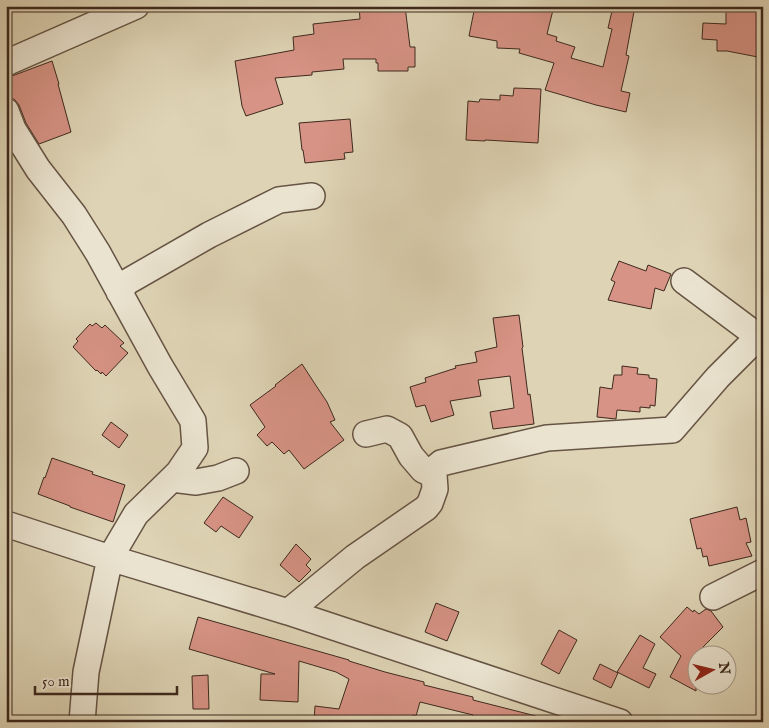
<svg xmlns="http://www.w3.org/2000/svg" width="769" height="728" viewBox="0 0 769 728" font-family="'IM FELL English',serif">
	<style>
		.building { fill: #d79385; stroke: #3e291e }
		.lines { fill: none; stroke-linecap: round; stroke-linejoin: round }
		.minor-casing { stroke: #665444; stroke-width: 28 }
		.minor { stroke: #eae3cf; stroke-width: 25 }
	</style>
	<rect width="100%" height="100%" fill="#ded4b5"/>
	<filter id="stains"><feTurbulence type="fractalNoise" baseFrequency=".004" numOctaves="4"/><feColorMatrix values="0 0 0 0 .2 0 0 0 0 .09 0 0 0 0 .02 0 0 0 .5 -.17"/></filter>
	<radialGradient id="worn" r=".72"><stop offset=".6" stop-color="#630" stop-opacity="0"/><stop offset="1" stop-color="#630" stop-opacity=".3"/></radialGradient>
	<!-- building -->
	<path class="building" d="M359,6h46l5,41h5v20h-7v4h-30v-8h-2v-4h-33l1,10 -32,3v3l-37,3 8,26 -37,12 -4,-10 -7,-45 59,-11 -1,-13 21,-3 -1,-10 47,-5z
		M475,6h79l-7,28 10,3 -1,4 19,6 -4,11 32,9 9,-38 -4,-1 4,-17 2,1 1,-6h20l-9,49 3,1 -8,35 9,2 -4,19 -30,-7 -51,-15 9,-27 -35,-10 1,-4 -23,-1v-7l-28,-5z
		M726,6h37v52l-36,-7h-10v-11l-15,-1 1,-16 23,1z
		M52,61l7,23h-1l13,48 -32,12 -13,-21 -7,-18 -4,-5 -5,-3 -4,-10v-10l6,-1z
		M514,88l27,1 -3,54 -53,-3v1l-19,-1 2,-39 11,1 1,-3 20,1v-5l13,1z
		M350,119l3,33 -9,1 1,6 -40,4 -2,-13h-1l-3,-27z
		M619,261l27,10 2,-6 23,9 -7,17 -9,-3 -4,21 -43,-9 7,-18 -4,-2z
		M519,315l4,32 -1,1 6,47 2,-1 4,30 -41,5 -3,-17 24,-4 -4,-32 -32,4 3,16 -31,5 4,14 -23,7 -6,-17 -9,2 -6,-20 16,-5 -1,-4 31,-10 -1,-2 22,-4 -2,-10 22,-5 -4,-29z
		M96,323l6,5 3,-3 19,18 -4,3 8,7 -22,23 -4,-4 -1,2 -4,-4 -1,1 -23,-24 5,-6 -2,-2 14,-15 2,2z
		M302,364l11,17 14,21 8,18 -5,2 14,18 -40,29 -15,-19 -5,4 -12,-12 -5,4 -10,-11 8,-8 -15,-22 26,-19 -1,-1z
		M622,366l16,2 -1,6 12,1v3l8,1 -2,27 -5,-1v3l-10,-1v5l-23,-2 -1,9 -19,-2 3,-30 12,2 2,-14h8z
		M111,422l17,13 -9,13 -17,-13z
		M52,458l41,14 -1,2 33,11 -12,37 -43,-15v-1l-32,-12 6,-17 1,1z
		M223,497l30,20 -14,21 -18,-12 -5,6 -12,-9z
		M737,507l3,13 6,-2 5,24 -5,1 6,13 -43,10 -2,-10 -4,1 -2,-9 -4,1 -7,-30z
		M296,544l15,15 -5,6 5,5 -12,12 -19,-17z
		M436,603l23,9 -12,29 -22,-9z
		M687,607l6,5 1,-2 5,4 7,-5 5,2 12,16 -27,27v37l-26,-14 11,-21 -21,-19z
		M198,617l151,43v1l36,11 39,10v3l49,12v3l63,16 -1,6h-51l-12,-3 1,-4 -53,-13 -4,14 -3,-1 -2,7h-97l1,-16 24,3 10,-30 -13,-7 -37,-11 -1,41 -38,-2 1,-26h14l-86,-25z
		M559,630l18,10 -18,34 -18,-10z
		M640,635l15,9 -12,24 13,6 -7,14 -32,-16z
		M600,664l18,9 -7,15 -18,-9z
		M208,675l1,34h-16l-1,-33z"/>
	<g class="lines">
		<defs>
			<path id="minor" d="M6,63l130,-57
				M6,111l7,18 25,40 36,46 24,38 62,113 33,55 2,27 -17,25 -42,41 -26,44 -24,114 -4,50
				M684,281l75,56
				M119,292l8,-10 82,-47 70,-35 33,-4
				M366,434l21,-5 13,7 11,20 12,14 11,5
				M172,479l24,3 22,-4 18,-7
				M6,524l104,34 178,54 332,110
				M713,597l50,-25
				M288,612l67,-55 71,-49 4,-5 5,-14 -1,-14 1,-7 6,-5 106,-25 125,-8 46,-53 32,-32 13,-11"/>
		</defs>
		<!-- minor casing -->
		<use href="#minor" class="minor-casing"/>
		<!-- minor -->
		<use href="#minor" class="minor"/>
	</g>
	<!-- margin -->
	<rect width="769" height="728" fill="none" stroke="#ded4b5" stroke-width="25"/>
	<rect x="8" y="8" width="754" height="713" fill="none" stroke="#3e291e" stroke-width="2.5"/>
	<rect x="12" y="12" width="744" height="703" fill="none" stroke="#3e291e"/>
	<!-- north arrow -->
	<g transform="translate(712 670) rotate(82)"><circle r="24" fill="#eae3cf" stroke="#a59988"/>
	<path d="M0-4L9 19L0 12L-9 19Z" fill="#8f2418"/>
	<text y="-8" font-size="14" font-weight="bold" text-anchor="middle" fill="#3e291e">N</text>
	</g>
	<!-- scale -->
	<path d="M35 686v8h142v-8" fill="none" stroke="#3e291e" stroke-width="2.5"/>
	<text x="42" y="686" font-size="15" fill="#3e291e" stroke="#eae3cf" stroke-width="4" paint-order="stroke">50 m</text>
	<rect width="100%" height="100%" filter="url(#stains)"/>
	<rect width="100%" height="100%" fill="url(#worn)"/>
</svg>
